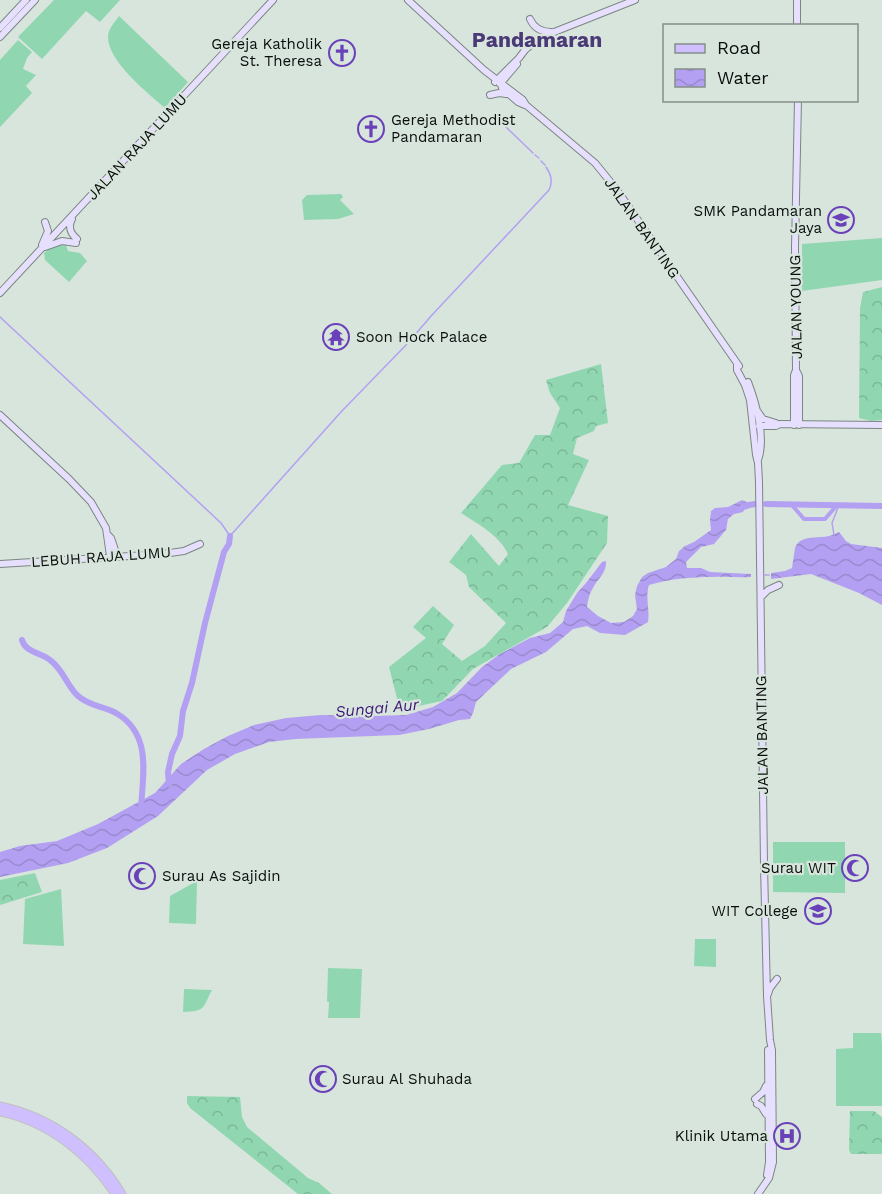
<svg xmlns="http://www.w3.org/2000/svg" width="882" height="1194" viewBox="0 0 882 1194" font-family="'Work Sans',sans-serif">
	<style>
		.grass { fill: #90d7b1 }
		.forest { fill: url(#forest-crowns) }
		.water { fill: url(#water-waves) }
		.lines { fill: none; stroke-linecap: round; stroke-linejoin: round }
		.stream { stroke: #b3a0f2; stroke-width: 1.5 }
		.canal { stroke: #b3a0f2; stroke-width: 4 }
		.river { stroke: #b3a0f2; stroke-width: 6 }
		.secondary-casing { stroke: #7b8780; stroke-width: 8 }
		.primary-casing { stroke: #bfc0c0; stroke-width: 9 }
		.secondary { stroke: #e7dffe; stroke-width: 6 }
		.primary { stroke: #cfbffe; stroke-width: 7 }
		.labels { text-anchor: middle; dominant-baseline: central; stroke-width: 4.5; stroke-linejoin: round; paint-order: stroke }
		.poi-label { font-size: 15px; fill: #090d0b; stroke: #d8e5dd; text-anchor: end }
		.street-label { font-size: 15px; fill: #090d0b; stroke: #d8e5dd }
		.water-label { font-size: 16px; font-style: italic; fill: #3c1775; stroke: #d8e5dd }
		.district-label { font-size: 21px; font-weight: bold; fill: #4a3976; stroke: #d8e5dd }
	</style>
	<defs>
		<pattern id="forest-crowns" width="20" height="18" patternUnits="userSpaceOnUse" patternTransform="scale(1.5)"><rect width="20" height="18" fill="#90d7b1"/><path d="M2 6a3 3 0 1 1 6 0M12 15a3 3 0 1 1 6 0" fill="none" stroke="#7bb797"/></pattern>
		<pattern id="water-waves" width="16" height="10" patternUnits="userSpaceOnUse" patternTransform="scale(1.5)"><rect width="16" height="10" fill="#b3a0f2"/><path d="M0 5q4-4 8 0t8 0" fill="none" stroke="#9989ce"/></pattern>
	</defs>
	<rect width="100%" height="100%" fill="#d8e5dd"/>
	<!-- grass -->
	<path class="grass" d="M54,0h66l-20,22 -14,-11 -44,48 -24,-22z
		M119,16l69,66 -23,26c-17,-15 -58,-47 -57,-72 0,-7 7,-14 11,-20z
		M18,40l14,12 -5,6 -4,11 13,6 -10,11 6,7 -32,34v-67z
		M341,194l2,3 -3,3 14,14 -16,5 -34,1 -2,-20 5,-5z
		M882,238v42l-80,11v-47z
		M66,245l2,6 12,2 7,8 -18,21 -24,-22 -1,-7 9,-7z
		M773,842h72v51l-72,-1z
		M197,881l-1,43 -27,-1 1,-27z
		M61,889l3,57 -41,-2 2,-45z
		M695,939h21v28l-22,-1z
		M328,968l34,1 -2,49h-32l1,-16h-2z
		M184,989l28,1c-10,19 -6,21 -29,22z
		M853,1033h28l1,11v62h-46v-57l17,-1z"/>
	<!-- forest -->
	<path class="forest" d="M882,287v133l-11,1 -12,-3 1,-110 3,-16z
		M601,364l7,59 -12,3 -2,5 -17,7 -4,16 16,6 -21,45 40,11 -1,27 -40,60 -20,24 -74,42 -31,32 -42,9 -11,-43 37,-29 -13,-11 20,-21 21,19 -12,19 20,17 23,-15 21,-23 -37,-36 -3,-12 -17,-13 22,-28 28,32 9,-12c-9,-19 -30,-30 -47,-41l41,-48 17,-2 16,-28h15l10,-27 -10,-15 -4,-13z
		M35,873l7,19 -42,13v-25z
		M187,1096l53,1 2,20 5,10 61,51 11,5 13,11h-34l-108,-86 -3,-5z
		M850,1111h24l8,6v37h-31l-2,-4z"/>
	<!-- water -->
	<path class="water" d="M742,500l9,4 -1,4 -6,2 -1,2 -9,2 -6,5 -2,11 -12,14 -13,3 -15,15 1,6h14l9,4 41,2v3c-13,1 -26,-1 -39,0 -21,0 -43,2 -63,8 -4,12 1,24 -1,37l-23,13 -25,-2 -13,-7 -14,3 -27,23 -35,17 -35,33 -3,11 -3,6 -11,1 -30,9 -30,6 -104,4 -26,3 -34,12 -28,16 -49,46 -51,32 -39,15 -68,14v-25l20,-6 37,-5 41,-17 57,-31 26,-29 23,-15 24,-13 26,-11 32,-7 35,-3 51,1 34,-1 27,-8 24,-14 25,-26 18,-13 30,-16 20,-5 13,-11 3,-11 11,-18 9,-10 16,-21 4,-1c1,12 -8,17 -13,27 -4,6 -5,13 -6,19l11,9 13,7 13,-1 9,-6 4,-7 -2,-14 2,-9 5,-9 6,-4 18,-6 10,-8 3,-8 6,-5 9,-4 17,-12 -1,-10 1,-9 4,-3 13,-1z
		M839,532l7,9 5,3 31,4v57l-23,-12 -48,-19 -40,5v-6l14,-2 7,-3c1,-7 2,-14 3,-20 4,-11 16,-10 25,-11 7,0 13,-2 19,-5z"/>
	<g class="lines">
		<!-- stream -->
		<path class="stream" d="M503,120l3,7 27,26
			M535,155l4,3
			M541,161l4,4
			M0,317l221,206 9,13 111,-124 65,-67 26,-30 117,-125c4,-8 2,-16 -3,-23
			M834,535l-2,-12 7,-18
			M765,575h4"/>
		<!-- canal -->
		<path class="canal" d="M791,504l13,15h21l12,-14"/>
		<!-- river -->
		<path class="river" d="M766,504l116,2
			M743,506l12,-2
			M22,640c3,12 19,13 28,20 13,9 17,26 28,36 11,10 25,10 38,17 36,21 27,60 25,95
			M169,784l-1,-12 4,-18 8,-18 3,-25 9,-28 13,-60 19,-71 5,-8 1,-8"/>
		<defs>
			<path id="secondary" d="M408,0l76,70 39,30 3,5 69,58 22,27 122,176
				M797,0v26
				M530,19c4,9 11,13 21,13
				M0,28l26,-28
				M0,37l35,-37
				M495,82l24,-24 6,-8 14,-12 96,-38
				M500,84l17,-20
				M502,88l16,14 7,3
				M490,95l9,-2 7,1
				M798,100l-3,147 1,123 3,6v49
				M72,219c-4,8 -2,14 5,20
				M42,245l6,-14 -3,-9
				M45,247l17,-6 14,2
				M0,293l273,-293
				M737,365v5l8,15 5,15 6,55 2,8 1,19 5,383 3,131 3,44 2,10 1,112 -4,16 -11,16
				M748,382c8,21 18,56 10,78
				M758,412l5,7 13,4
				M0,415l69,64 22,23 15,26 4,28
				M794,425v-50l2,-5
				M759,426h17l4,-2 102,1
				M108,535l3,3 6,18
				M0,564l163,-10 21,-3 16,-7
				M761,597l7,-7 11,-5
				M768,994l2,-6 7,-9
				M755,1099l8,-7 3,-6
				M757,1104l4,2 5,8
				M767,1175l2,-13 -1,-112"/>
			<path id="primary" d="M0,1106c52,11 95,43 122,88
				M0,1112c49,10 88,42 115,82"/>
		</defs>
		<!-- secondary casing -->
		<use href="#secondary" class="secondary-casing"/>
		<!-- primary casing -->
		<use href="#primary" class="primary-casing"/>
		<!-- secondary -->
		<use href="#secondary" class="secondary"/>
		<!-- primary -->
		<use href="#primary" class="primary"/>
	</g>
	<!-- icons -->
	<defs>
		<symbol id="church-ring" viewBox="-11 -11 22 22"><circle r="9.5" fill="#d8e5dd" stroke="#6a41b9" stroke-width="1.5"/><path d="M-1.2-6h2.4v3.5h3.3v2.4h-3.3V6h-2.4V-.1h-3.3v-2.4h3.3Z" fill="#6a41b9"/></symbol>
		<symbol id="school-ring" viewBox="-11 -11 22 22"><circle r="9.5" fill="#d8e5dd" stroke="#6a41b9" stroke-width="1.5"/><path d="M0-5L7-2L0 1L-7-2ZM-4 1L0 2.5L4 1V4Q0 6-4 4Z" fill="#6a41b9"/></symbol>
		<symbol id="temple-ring" viewBox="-11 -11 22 22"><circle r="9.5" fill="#d8e5dd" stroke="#6a41b9" stroke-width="1.5"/><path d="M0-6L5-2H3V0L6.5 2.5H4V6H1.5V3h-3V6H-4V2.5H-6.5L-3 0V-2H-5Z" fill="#6a41b9"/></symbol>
		<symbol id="mosque-ring" viewBox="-11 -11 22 22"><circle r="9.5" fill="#d8e5dd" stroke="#6a41b9" stroke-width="1.5"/><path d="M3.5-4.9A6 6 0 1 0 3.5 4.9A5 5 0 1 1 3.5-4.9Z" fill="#6a41b9"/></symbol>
		<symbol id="university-ring" viewBox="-11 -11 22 22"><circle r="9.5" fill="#d8e5dd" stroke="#6a41b9" stroke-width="1.5"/><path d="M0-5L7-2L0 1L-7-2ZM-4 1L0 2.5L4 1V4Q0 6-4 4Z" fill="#6a41b9"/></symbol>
		<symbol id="hospital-ring" viewBox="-11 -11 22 22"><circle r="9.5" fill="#d8e5dd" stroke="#6a41b9" stroke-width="1.5"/><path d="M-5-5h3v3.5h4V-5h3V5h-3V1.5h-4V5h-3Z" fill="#6a41b9"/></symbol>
	</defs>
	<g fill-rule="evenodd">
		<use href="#church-ring" x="327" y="38" width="30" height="30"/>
		<use href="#church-ring" x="356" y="114" width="30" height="30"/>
		<use href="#school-ring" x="826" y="205" width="30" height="30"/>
		<use href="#temple-ring" x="321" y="322" width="30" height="30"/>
		<use href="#mosque-ring" x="840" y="853" width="30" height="30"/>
		<use href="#mosque-ring" x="127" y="861" width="30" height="30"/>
		<use href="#university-ring" x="803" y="896" width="30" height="30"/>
		<use href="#mosque-ring" x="308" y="1064" width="30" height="30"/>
		<use href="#hospital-ring" x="772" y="1121" width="30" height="30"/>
	</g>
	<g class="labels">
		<!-- poi labels -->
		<g class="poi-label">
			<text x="322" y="44">Gereja Katholik<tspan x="322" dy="17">St. Theresa</tspan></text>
			<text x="391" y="120" text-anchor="start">Gereja Methodist<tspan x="391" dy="17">Pandamaran</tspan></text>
			<text x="822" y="211">SMK Pandamaran<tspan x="822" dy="17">Jaya</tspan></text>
			<text x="356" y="337" text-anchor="start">Soon Hock Palace</text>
			<text x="836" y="868">Surau WIT</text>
			<text x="162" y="876" text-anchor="start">Surau As Sajidin</text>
			<text x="798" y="911">WIT College</text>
			<text x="342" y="1079" text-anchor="start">Surau Al Shuhada</text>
			<text x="768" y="1136">Klinik Utama</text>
		</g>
		<!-- street labels -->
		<g class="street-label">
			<text transform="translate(137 147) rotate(-47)">JALAN RAJA LUMU</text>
			<text transform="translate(642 228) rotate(55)">JALAN BANTING</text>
			<text transform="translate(796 307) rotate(-91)">JALAN YOUNG</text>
			<text transform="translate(101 557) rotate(-4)">LEBUH RAJA LUMU</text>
			<text transform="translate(762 735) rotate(-91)">JALAN BANTING</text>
		</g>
		<!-- water labels -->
		<g class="water-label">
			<text transform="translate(377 708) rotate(-5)">Sungai Aur</text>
		</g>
		<!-- district labels -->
		<g class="district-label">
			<text x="537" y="39">Pandamaran</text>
		</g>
	</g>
	<!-- legend -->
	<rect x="663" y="24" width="195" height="78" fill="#d8e5dd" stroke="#858f89" stroke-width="1.5"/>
	<rect x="675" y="44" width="30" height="9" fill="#cfbffe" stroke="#858f89" stroke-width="1.5"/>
	<text x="717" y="54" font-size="18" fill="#090d0b">Road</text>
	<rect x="675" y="69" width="30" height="18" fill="url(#water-waves)" stroke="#858f89" stroke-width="1.5"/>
	<text x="717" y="84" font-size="18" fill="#090d0b">Water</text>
</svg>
